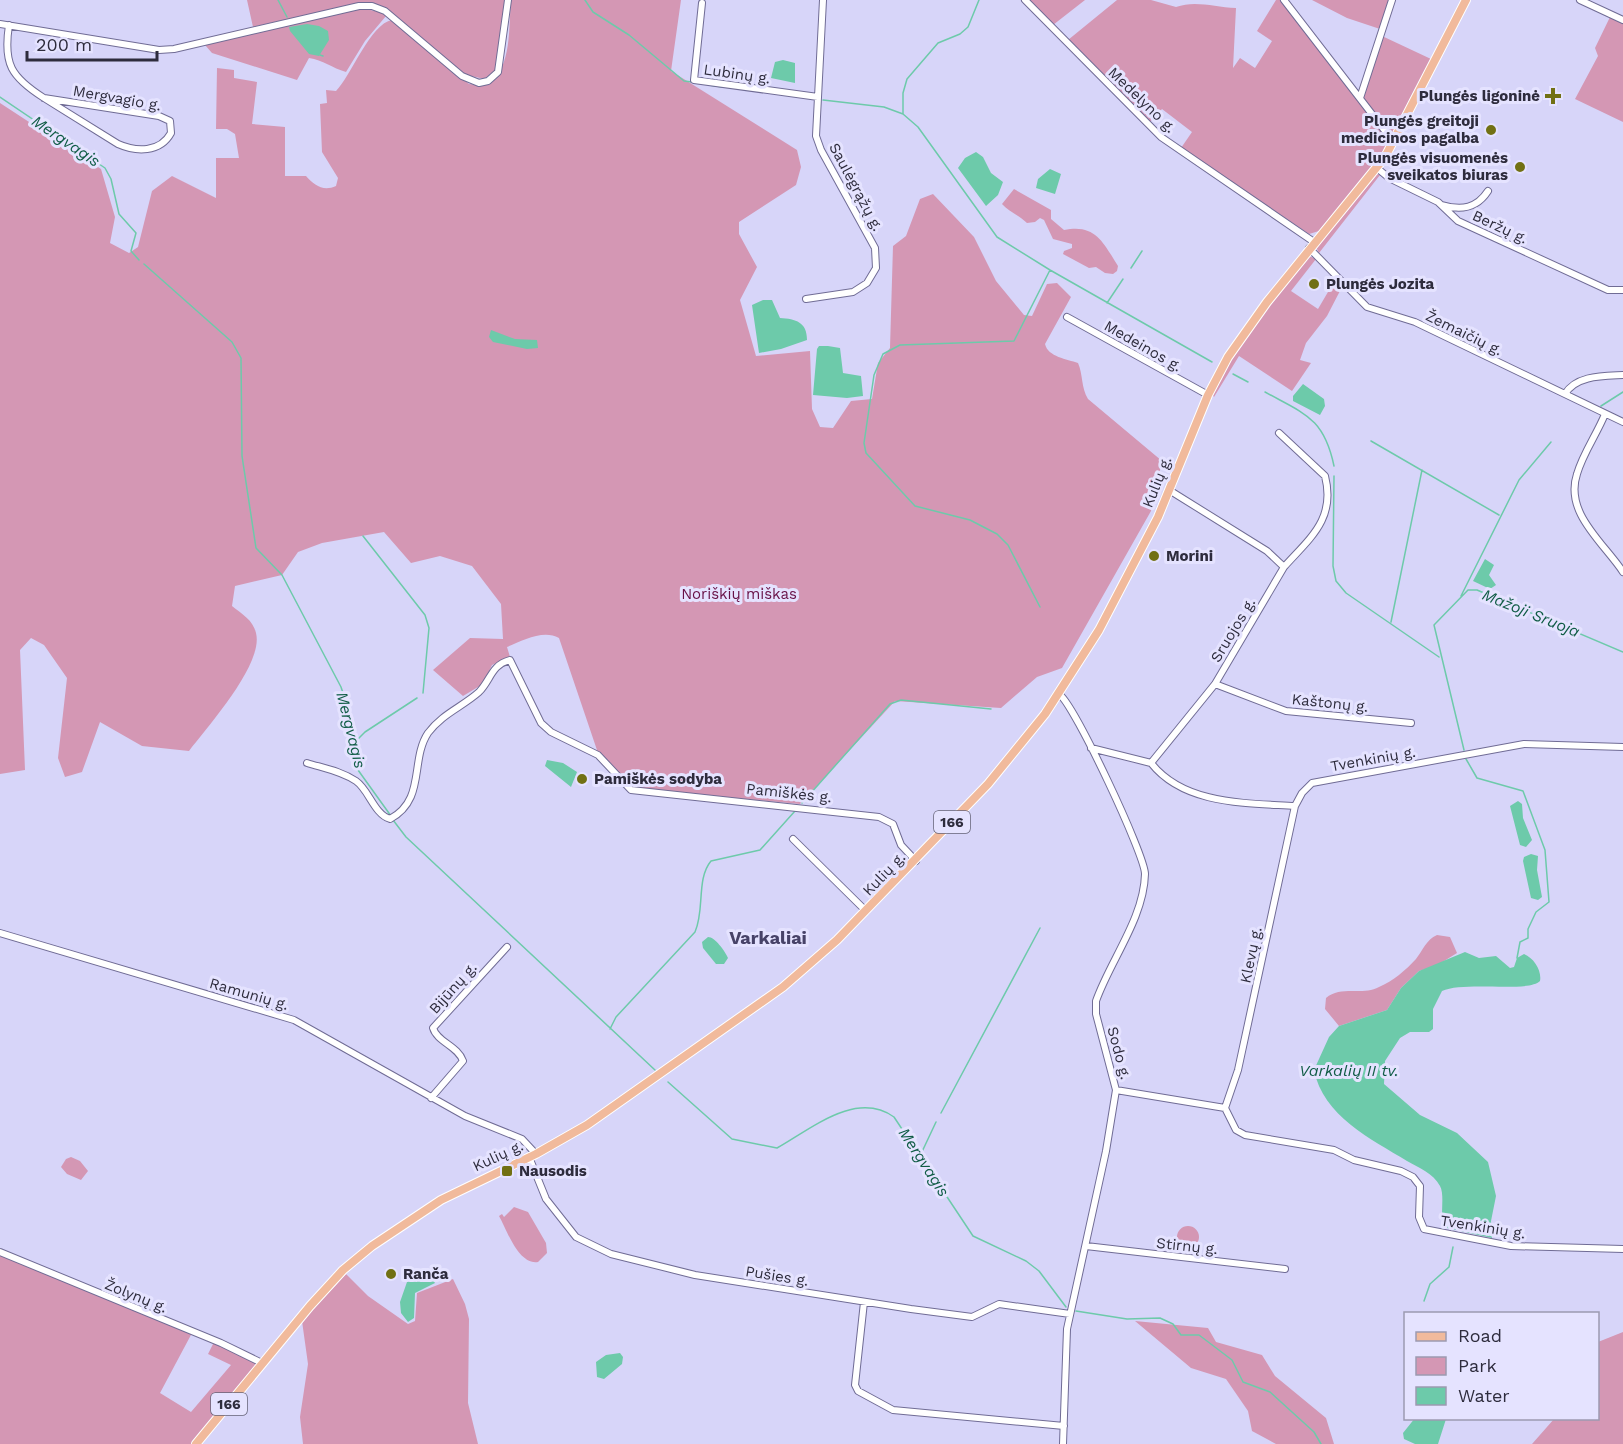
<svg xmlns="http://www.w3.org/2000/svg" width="1623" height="1444" viewBox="0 0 1623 1444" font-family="'Work Sans',sans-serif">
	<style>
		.green { fill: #d497b4 }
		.water { fill: #6dcaaa }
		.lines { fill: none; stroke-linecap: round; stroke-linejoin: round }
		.stream { stroke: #6dcaaa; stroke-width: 1.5 }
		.minor-casing { stroke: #706c95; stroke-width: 8 }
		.major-casing { stroke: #fff; stroke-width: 10 }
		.minor { stroke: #fff; stroke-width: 6 }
		.major { stroke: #f1ba9c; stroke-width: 8 }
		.poi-dot { fill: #717013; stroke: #e5e3ff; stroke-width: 2 }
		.labels { text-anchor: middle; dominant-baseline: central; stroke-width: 6; stroke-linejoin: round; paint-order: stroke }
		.shield { fill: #e5e3ff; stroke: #656377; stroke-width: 1.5 }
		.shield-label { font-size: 14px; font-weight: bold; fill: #2e2c3d }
		.street-label { font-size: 15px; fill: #2e2c3d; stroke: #e5e3ff }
		.poi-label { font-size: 15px; font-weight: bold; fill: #2e2c3d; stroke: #e5e3ff; text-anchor: start }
		.park-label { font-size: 15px; fill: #681046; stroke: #e5e3ff }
		.water-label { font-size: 16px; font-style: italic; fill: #105c46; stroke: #e5e3ff }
		.quarter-label { font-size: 18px; font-weight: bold; fill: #474268; stroke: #e5e3ff }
	</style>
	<rect width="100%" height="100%" fill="#d7d5f9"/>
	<!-- green -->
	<path class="green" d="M247,0h259l-9,69 -13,10 -21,-5 -75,-64c-25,-10 -104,10 -135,17z
		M511,0h170l-10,71 126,79 4,17 -5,18 -57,37v12l18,33 -17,33 16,56 54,-5 2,58 8,18 13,1 18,-27 21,-2 6,-36 12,-15 3,-102 13,-10 14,-37 13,-5 41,43 22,44 28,34 8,1 15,-32 10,-1 14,14 -26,47c3,13 22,15 33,19 5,11 3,25 10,36l74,62 -11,50 -89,157 -25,9 -36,31 -106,-7 -95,103 -164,-15 -6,-2 -32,-34 -39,-115c-16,-9 -37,3 -52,9l3,10 -18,8 -9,19 -20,12 -30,-26 37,-32 33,1 -2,-35 -29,-38 -32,-10 -29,7 -27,-31 -62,11 -24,9 -16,23 -47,11 -3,20c10,8 21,14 24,27 8,31 -48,93 -67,118l-47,-5 -42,-24 -18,50 -17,5 -7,-19 9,-80 -23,-33 -13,-7 -11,12 5,120 -25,4v-671l101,66 14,48 -5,26 19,10 9,-6 14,-56 20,-15 44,22v-40h23l-4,-24 -8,-5h-11l1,-61 17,2v8l23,4 -5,42 33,3v49h21c8,9 17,16 30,10l2,-8 -16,-26 -2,-48 7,-1 -1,-13 10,1c15,-15 35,-68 56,-71l77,64c45,6 39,-53 42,-84z
		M1028,0h57l-32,25z
		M1117,0h34l25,7c19,-7 38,0 60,1l-3,60 7,-10 15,10 17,-27 -15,-10 19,-31h5l80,102 21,-66 49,23 -49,96 -63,76 -10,3 -128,-86 11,-16 -30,-23 -13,14 -81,-83z
		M1312,0h77l-9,29 -33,-11z
		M361,8l23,5 2,3 -21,25 -19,31c-14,-4 -23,-12 -37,-14l-12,22 -85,-27 -7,-8z
		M1610,17l13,6v99l-48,-23 23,-43 -3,-8z
		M1377,174l3,1 -61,78 -3,-6z
		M1014,189l37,21v9l13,11c32,-7 40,14 54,36l-1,5 -4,3 -8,-1 -9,-6 -7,1 -26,-14 1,-3 8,-3v-4l-19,-5 -9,-19 -4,-2 -5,4 -8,1c-8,-8 -18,-11 -25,-19z
		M1309,256l7,3 -25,32 27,18 17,-29 7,7 -15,29 -21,27 -6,17 11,3 -19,28 -53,-35 -25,41 -2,-3c21,-52 62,-95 97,-138z
		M1437,935l13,2 7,16 -21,13 -17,5 -18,17 -14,22 -48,16 -14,-17 1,-11c15,-13 36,-2 53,-11 14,-6 27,-17 37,-28 7,-9 10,-19 21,-24z
		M71,1157l9,4 8,10 -7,9 -14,-6 -6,-7 5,-8z
		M514,1207l14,5 18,31 1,10 -9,9c-20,3 -31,-32 -39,-46l3,-2 2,3z
		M1177 1237a11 11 0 1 1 22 0a11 11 0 1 1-22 0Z
		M0,1255l192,78 -32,60 31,19 40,-47 -23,-11 6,-12 42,20v3l-65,79h-191z
		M346,1274l22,22 40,28 7,-3 2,-28 36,-14 12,25 4,15 -1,84 10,41h-175l-3,-27 8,-53 -6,-43z
		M1135,1321l73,7 8,14 46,13 13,21 51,42 8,26h-58l-24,-13 -4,-20 -22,-32 -35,-11z
		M1623,1332v112h-91l22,-25 44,-1v-76z"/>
	<!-- water -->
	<path class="water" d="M307,24l12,2 9,5 1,9 -10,16 -10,-2 -19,-23 -1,-4z
		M783,60l12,3v20l-24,-5 4,-16z
		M976,152l7,5 8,16 12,9 -5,13 -12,11 -28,-38 7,-10z
		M1050,169l11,5 -6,20 -19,-6 2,-9z
		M763,300h9l8,18c16,1 27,4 27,22l-26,9 -22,4 -7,-48z
		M491,330l24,9 22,1 1,8 -11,1 -34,-7 -4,-5z
		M828,346l12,2 3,25 18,3 2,20 -16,2 -34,-3 4,-46 2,-3z
		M1303,384l21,15 1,7 -5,9 -27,-14v-5z
		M1485,559l9,6 -5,10 7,10 -6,4 -17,-8z
		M547,760l16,3 14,9 -6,15 -26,-21z
		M1518,801l4,3 1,14 9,22 -6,7 -6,-2 -10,-39z
		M1531,854l7,2 -1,14 5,27 -4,3 -7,-2 -8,-37 1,-4z
		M708,937c7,0 17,14 20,21l-4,6h-8l-13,-16 -1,-6z
		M1465,952l14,6 17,-2 14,12 4,-1 3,-9 7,-4c10,4 18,17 16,27 -12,12 -75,0 -98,10l-9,18v20l-4,3h-19l-10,6 -15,23 -1,23 36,31 37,18 31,29 8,34 -5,25 1,17 -49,-11c-3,-12 2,-32 -3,-41 -7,-13 -21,-18 -33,-25 -36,-22 -84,-45 -93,-91l15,-33 10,-11 48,-16 14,-22 18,-17z
		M420,1278l13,2 2,3 -20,10 -1,25 -6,4 -7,-9 -1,-11 7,-20z
		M620,1353l3,4 -1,7 -18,15 -7,-2 -1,-15 10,-7z
		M1415,1418l31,1 -8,25h-23l-11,-5 -1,-6z"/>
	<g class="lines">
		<!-- stream -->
		<path class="stream" d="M278,0l9,17
			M585,0l8,12 36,23 55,46 8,1
			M979,0l-11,27 -8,7 -22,9 -31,36 -4,14v21l15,13 79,110 53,33 162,92
			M320,55l3,1
			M709,85l13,2
			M0,97l105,71 6,11 8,35 17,19 -5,18 8,9
			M823,100l61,7 19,7
			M144,264l88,78 9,16 1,98 14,92 26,27 59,112 6,18 11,65 33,46
			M1131,268l11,-17
			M1107,303l16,-24
			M1233,374l15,8
			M1265,392c40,22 59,26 69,74
			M1601,406l22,-14
			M1371,441l128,74
			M1334,476l-1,90 3,15 10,12 93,64
			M363,536l62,79 4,13 -6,65
			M1461,596l58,-116 32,-38
			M1040,607l-32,-62 -11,-11 -27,-14 -55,-14 -49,-53 -2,-10 10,-68 9,-21 17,-9 114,-4 36,-71
			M1391,622l31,-152
			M353,744l12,-12 52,-34
			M1464,750l-30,-125 34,-35h9l146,62
			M1466,759l11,19 46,13 22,59 4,52 -13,10 -8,17v9l-8,4 -3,16
			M802,803l88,-99 11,-4 90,9
			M393,820l13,17 249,233
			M610,1029l6,-12 79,-85c10,-22 1,-53 16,-71l49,-11 35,-39
			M668,1082l64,57 45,9c34,-19 79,-58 117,-31l79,119 53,25 13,10 27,36
			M941,1113l99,-185
			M920,1156l16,-34
			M1424,1301l6,-17 19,-17 4,-20
			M1076,1311l51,8 33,-1 13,6 8,11h18l33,25 11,22 27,10 44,40 7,12"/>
		<defs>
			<path id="minor" d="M1025,0l136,137 153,105
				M1284,0l101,131 11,8
				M1580,0l43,20
				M702,3l-8,77 124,17
				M0,24l159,26 15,-1 185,-43h13l13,5 77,65 17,7 9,-2 10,-9 10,-72
				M9,25c-6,39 2,52 35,73l74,46c18,8 42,9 53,-11l-1,-12 -11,-5 -115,-18
				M1360,98l32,-98
				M1377,168l12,10 49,24 20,19 150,69h15
				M1442,205c20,6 35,3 46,-14
				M1309,248l58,59 48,15 208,100
				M806,299l47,-7 14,-9 9,-15 -1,-20 -54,-98 -5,-14 7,-136
				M1067,317l141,78
				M1565,394c11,-19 39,-18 58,-19
				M1605,414c-8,20 -22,39 -28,60 -13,39 27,69 46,98
				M1279,433l46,43c11,43 -15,62 -41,91
				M1215,684l71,27 125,12
				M1059,694c15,10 86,161 86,180 -1,44 -35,87 -49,127v13l20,76 -10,61 -39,178 -4,115
				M1091,748l60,15 64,-79 69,-117 -17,-16 -98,-61
				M307,763c16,5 34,8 49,18 13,9 18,33 34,38 36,-19 20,-59 38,-86 14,-19 34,-26 51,-41 12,-12 12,-27 31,-32l31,63 10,9 47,23 33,35 248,27 14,7 8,21 15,16
				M1151,763c33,42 95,40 144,43l7,-13 10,-10 212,-39 99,3
				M793,839l73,72
				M0,933l294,87 171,96 57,23 14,15
				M1116,1090l109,18
				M431,1098l32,-37c-5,-15 -26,-19 -30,-33l74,-81
				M1225,1108l11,22 9,5 89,15 20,10 47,11 12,6 7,9 -1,31 5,12 87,17 112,3
				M1225,1108l13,-38 57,-264
				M529,1157l17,42 30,38 35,17 84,21 216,34 61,8 27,-13 71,10
				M1086,1246l199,23
				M0,1252l221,91 41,20
				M864,1302l-9,83 3,6 35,19 171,16"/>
			<path id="major" d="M196,1444l114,-138 33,-36 29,-24 69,-46 95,-46 51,-29 196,-138 54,-47 151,-156 57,-70 54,-84 59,-113 50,-122 20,-38 39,-55 118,-145 81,-157"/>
		</defs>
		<!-- minor casing -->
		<use href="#minor" class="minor-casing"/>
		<!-- major casing -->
		<use href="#major" class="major-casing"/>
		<!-- minor -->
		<use href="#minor" class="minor"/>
		<!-- major -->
		<use href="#major" class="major"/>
	</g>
	<!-- markers -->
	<g class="poi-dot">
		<path d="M1550 87h6v6h6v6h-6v6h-6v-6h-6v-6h6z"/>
		<circle cx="1491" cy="130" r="6"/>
		<circle cx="1520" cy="167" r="6"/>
		<circle cx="1314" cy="284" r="6"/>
		<circle cx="1154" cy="556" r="6"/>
		<circle cx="582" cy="779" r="6"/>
		<rect x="501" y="1165" width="12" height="12" rx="3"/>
		<circle cx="391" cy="1274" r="6"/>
	</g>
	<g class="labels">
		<!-- shield labels -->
		<g class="shield">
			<rect x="934" y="811" width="36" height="22" rx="4.5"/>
			<rect x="211" y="1393" width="36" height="22" rx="4.5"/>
		</g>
		<g class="shield-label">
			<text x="952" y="822">166</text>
			<text x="229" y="1404">166</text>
		</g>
		<!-- street labels -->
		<g class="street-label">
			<text transform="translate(737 74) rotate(8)">Lubinų g.</text>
			<text transform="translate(117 98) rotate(10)">Mergvagio g.</text>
			<text transform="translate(1142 100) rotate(44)">Medelyno g.</text>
			<text transform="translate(856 187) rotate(62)">Saulėgrąžų g.</text>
			<text transform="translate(1500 227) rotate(25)">Beržų g.</text>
			<text transform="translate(1464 333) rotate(26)">Žemaičių g.</text>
			<text transform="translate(1143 346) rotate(30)">Medeinos g.</text>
			<text transform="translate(1157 482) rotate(-68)">Kulių g.</text>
			<text transform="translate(1233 630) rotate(-59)">Sruojos g.</text>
			<text transform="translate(1330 703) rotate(6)">Kaštonų g.</text>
			<text transform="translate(1373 759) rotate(-10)">Tvenkinių g.</text>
			<text transform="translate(789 793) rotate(6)">Pamiškės g.</text>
			<text transform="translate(884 874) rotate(-46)">Kulių g.</text>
			<text transform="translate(1251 955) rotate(-78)">Klevų g.</text>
			<text transform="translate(453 988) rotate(-48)">Bijūnų g.</text>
			<text transform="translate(249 994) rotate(16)">Ramunių g.</text>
			<text transform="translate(1119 1053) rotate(75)">Sodo g.</text>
			<text transform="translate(498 1156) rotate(-25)">Kulių g.</text>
			<text transform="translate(1483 1227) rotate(9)">Tvenkinių g.</text>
			<text transform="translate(1187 1246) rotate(6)">Stirnų g.</text>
			<text transform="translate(777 1276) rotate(9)">Pušies g.</text>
			<text transform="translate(136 1296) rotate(22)">Žolynų g.</text>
		</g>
		<!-- poi labels -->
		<g class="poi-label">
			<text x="1540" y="96" text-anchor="end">Plungės ligoninė</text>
			<text x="1479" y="121" text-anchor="end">Plungės greitoji<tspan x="1479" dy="17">medicinos pagalba</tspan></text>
			<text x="1508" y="158" text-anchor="end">Plungės visuomenės<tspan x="1508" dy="17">sveikatos biuras</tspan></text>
			<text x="1326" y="284">Plungės Jozita</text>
			<text x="1166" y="556">Morini</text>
			<text x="594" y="779">Pamiškės sodyba</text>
			<text x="519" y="1171">Nausodis</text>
			<text x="403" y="1274">Ranča</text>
		</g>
		<!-- park labels -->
		<g class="park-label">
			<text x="739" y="594">Noriškių miškas</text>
		</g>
		<!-- water labels -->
		<g class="water-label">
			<text transform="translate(66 141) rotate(34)">Mergvagis</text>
			<text transform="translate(1531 613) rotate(22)">Mažoji Sruoja</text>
			<text transform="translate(351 730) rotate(76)">Mergvagis</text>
			<text x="1349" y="1070">Varkalių II tv.</text>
			<text transform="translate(924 1162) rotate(57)">Mergvagis</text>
		</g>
		<!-- quarter labels -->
		<g class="quarter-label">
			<text x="768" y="937">Varkaliai</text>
		</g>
	</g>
	<!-- legend -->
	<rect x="1404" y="1312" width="195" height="108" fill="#e5e3ff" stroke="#9c9ab1" stroke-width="1.5"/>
	<rect x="1416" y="1332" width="30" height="9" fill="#f1ba9c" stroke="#9c9ab1" stroke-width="1.5"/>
	<text x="1458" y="1342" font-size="18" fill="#2e2c3d">Road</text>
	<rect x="1416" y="1357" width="30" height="18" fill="#d497b4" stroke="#9c9ab1" stroke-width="1.5"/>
	<text x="1458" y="1372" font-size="18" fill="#2e2c3d">Park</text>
	<rect x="1416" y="1387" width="30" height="18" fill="#6dcaaa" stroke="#9c9ab1" stroke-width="1.5"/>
	<text x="1458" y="1402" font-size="18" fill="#2e2c3d">Water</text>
	<!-- scale -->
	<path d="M27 51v9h130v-9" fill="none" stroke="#2e2c3d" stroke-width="3"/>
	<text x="36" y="51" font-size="18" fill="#2e2c3d" stroke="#e5e3ff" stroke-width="4.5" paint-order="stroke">200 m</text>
</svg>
